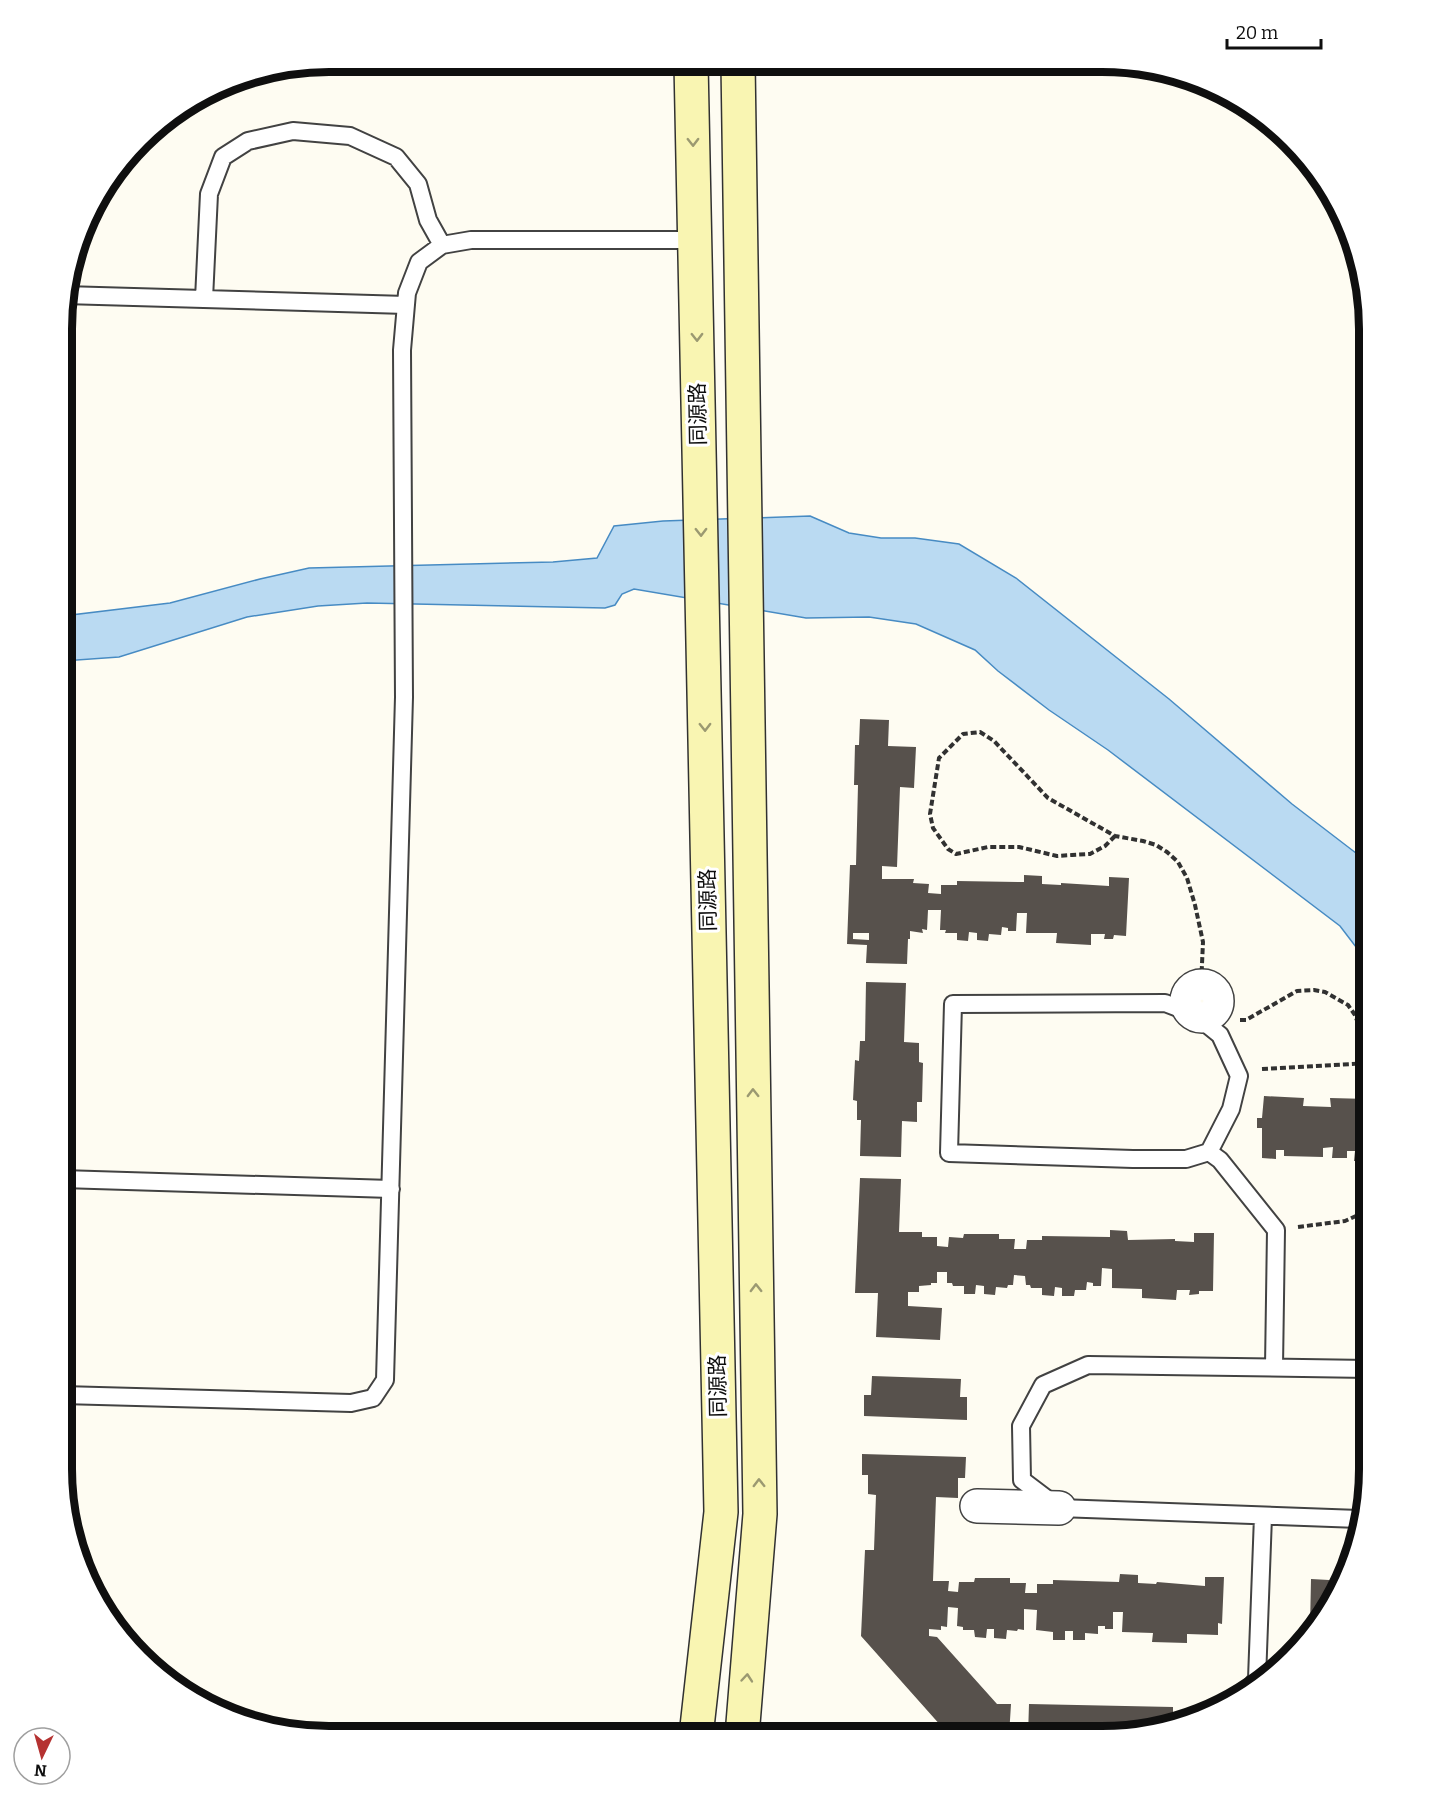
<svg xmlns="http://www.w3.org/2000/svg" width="1431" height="1798" viewBox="0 0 1431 1798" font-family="Bitter,'Noto Sans SC',serif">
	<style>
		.water { fill: #badaf2; stroke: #478bc3; stroke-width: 1.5 }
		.building { fill: #57514c; fill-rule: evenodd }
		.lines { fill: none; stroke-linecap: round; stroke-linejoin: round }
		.lane-casing { stroke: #424242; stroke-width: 20 }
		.street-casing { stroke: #424242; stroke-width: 36 }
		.secondary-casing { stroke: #313131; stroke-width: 36 }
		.path { stroke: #313131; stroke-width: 4; stroke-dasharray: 6 3; stroke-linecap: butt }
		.lane { stroke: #fff; stroke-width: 16 }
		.street { stroke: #fff; stroke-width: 33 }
		.secondary { stroke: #f9f5b2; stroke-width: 33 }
		.oneway { stroke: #9b9971 }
		.labels { text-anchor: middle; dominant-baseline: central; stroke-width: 6; stroke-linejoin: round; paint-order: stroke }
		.street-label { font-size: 21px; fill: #0f0f0f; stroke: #fff }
		.rim { fill: none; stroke: #0f0f0f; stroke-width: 8 }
	</style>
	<rect width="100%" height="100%" fill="#fefcf2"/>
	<!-- water -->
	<path class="water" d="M810,516l39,17 32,5h34l44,6 57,34 153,121 123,105 77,59v101l-29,-38 -232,-176 -59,-40 -51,-39 -23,-21 -59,-26 -47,-7 -63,1 -172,-29 -12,5 -7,11 -10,3 -238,-5 -49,3 -71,11 -128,40 -56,4v-45l107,-13 90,-24 49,-11 244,-6 44,-4 17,-32 49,-5z"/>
	<!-- building -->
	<path class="building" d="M860,719l29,1 -1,26 28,1 -2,41 -14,-1 -3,80 -15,-1v13h32l-1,4 16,1 -1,9 13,1v-9h16v-4l67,1v-7l18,1v8l19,1v-2l48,3v-9l20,1 -3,58 -12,-1 -1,4h-9l1,-5h-14v11l-35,-2 1,-10h-31l1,-20h-10l-1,18h-8v-3l-6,-1 -1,8 -12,-1 -1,7 -11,-1v-7l-8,-1 -1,9 -11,-1v-7h-12l1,-3h-6l1,-20h-13l-1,20 -5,-1 1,4 -13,-2v8h-2l-1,25 -41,-1 1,-18 -20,-1 3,-79h6l2,-80h-4l1,-40h4zM853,933h16v7l-16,-1z
		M866,982l40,1 -2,59 15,1v19l4,1 -1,39h-5v20l-15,-1 -1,36 -41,-1 1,-36h-4v-19l-4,-1 2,-40 4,1 1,-20h5z
		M1264,1096l40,2 -1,8 28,1 -1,-9 39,1v62h-15l1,-10h-8v7h-15l1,-11 -10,1v9l-39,-1v-6h-8v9l-14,-1v-30h-5v-10h5z
		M860,1178l41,1 -2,53h23v5h15v9l11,1 1,-10 14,1 1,-4h35v5h16l-1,10h12l1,-9h15v-4l68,1v-7l17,1 1,9 47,-1v2l19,1v-9h20l-1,58h-14v3l-10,1 1,-5h-13l-1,10 -34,-2v-9l-30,-1v-19l-10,-1 -1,18h-8v-3l-6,-1 -1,8h-11l-1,6h-12v-8l-7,-1 -1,9 -12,-1v-7h-11l-1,-3h-4l-1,-9 -11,-1 -1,10h-5l-1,3 -11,-1 -1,8 -11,-1v-8l-8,-1 -1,9h-11v-8h-11l-1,-3h-5v-11h-10v11h-6v2l-12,1v6h-11v14l34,2 -2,32 -64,-3 2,-44h-23z
		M872,1376l89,3 -1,18h7v23l-103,-4v-21h7z
		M862,1454l104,3 -1,21h-7v20l-22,-1 -3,84h16l-1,10 10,1 1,-10h15l1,-4h35v5h16l-1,10h12v-9h16v-4l66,2 1,-8 18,1v8l18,1 1,-2 48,4v-9h19l-2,47 -4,-1v12l-31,-1v9l-35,-1 1,-9 -31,-1 1,-20h-10v17h-8v-3h-7v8l-13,-1v7h-12v-9h-8v9h-12v-8l-17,-2 1,-20 -13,-1v21l-6,-1 -1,2 -10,-1 -1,9 -12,-1v-9h-7l-1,9 -11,-1 -1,-7h-11v-3l-6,-1 1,-18 -10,-1 -1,20 -6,-1v4l-12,-1v7l8,1 60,67h14l-2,32h-59l-89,-100 4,-86h9l2,-55 -8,-1v-19h-6z
		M1311,1579l18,1v8l9,1 -5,14 -18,24h-5z
		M1029,1704l144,3v13l-54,16h-91z"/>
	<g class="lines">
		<defs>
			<path id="lane" d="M64,295l342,10
				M204,299l5,-105 14,-37 25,-16 45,-10 57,5 46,21 22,27 10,36 14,25
				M1209,1152l22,-43 8,-33 -19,-41 -26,-21 -29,-11 -212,1 -4,149 184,6h53l23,-7 11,8 56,70 -2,137
				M62,1179l329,10
				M62,1395l289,8 22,-5 12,-18 19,-683 -2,-347 5,-57 12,-31 23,-17 29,-5h224
				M1359,1519l-300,-11 -37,-28 -1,-54 22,-41 45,-20 281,4
				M1257,1679l6,-163
				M1245,1694l12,-15 6,1"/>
			<path id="street" d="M1187 1001a15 15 0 1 1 30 0a15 15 0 1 1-30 0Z
				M977,1506l82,2"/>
			<path id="secondary" d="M691,63l30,1449 -25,224
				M738,63l22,1451 -18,222"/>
		</defs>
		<!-- lane casing -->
		<use href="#lane" class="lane-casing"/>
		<!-- street casing -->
		<use href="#street" class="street-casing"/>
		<!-- secondary casing -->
		<use href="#secondary" class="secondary-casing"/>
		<!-- path -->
		<path class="path" d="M1115,836l-10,10 -15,8 -18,1 -15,1 -38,-9h-31l-32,7 -8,-5 -15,-21 -3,-14 9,-56 24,-24 17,-2 14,9 54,57 67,38 28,5 13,4 11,7 11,10 9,16 8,27 8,37 -2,44
			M1240,1020h6l51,-29 17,-1 11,2 23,13 7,10 9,25 5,8
			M1262,1069l107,-6
			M1298,1227l47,-6 24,-11"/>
		<!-- lane -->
		<use href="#lane" class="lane"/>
		<!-- street -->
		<use href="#street" class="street"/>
		<!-- secondary -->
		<use href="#secondary" class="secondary"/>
	</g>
	<!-- one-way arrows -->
	<defs><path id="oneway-chevron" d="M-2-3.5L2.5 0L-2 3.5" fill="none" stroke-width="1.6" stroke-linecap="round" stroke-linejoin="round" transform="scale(1.5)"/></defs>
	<g class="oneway">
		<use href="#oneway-chevron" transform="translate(693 142) rotate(89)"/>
		<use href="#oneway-chevron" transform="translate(697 337) rotate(89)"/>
		<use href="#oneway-chevron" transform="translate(701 532) rotate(89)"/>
		<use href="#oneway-chevron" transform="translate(705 727) rotate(89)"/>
		<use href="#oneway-chevron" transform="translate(753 1093) rotate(-91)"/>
		<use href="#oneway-chevron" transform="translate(756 1288) rotate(-91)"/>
		<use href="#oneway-chevron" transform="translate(759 1483) rotate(-91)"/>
		<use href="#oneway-chevron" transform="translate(747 1678) rotate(-85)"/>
	</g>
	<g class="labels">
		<!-- street labels -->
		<g class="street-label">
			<text transform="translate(698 414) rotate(-91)">同源路</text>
			<text transform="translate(708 900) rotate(-91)">同源路</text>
			<text transform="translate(718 1386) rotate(-91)">同源路</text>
		</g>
	</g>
	<!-- crop -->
	<path d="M0 0H1431V1798H0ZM329 72H1102A257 257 0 0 1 1359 329V1469A257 257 0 0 1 1102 1726H329A257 257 0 0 1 72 1469V329A257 257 0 0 1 329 72Z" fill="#fff" fill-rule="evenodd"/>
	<path class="rim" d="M329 72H1102A257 257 0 0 1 1359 329V1469A257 257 0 0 1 1102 1726H329A257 257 0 0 1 72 1469V329A257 257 0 0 1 329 72Z"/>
	<!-- north arrow -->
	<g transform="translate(42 1756) rotate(185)"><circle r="28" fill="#ffffff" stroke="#9f9f9f" stroke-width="1.5"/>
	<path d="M0-4.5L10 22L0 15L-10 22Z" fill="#b53231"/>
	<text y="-9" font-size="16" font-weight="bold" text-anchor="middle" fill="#0f0f0f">N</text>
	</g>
	<!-- scale -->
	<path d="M1227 39v9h94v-9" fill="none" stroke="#0f0f0f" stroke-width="3"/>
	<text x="1236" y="39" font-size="18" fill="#0f0f0f" stroke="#ffffff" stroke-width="4.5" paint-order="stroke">20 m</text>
</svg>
